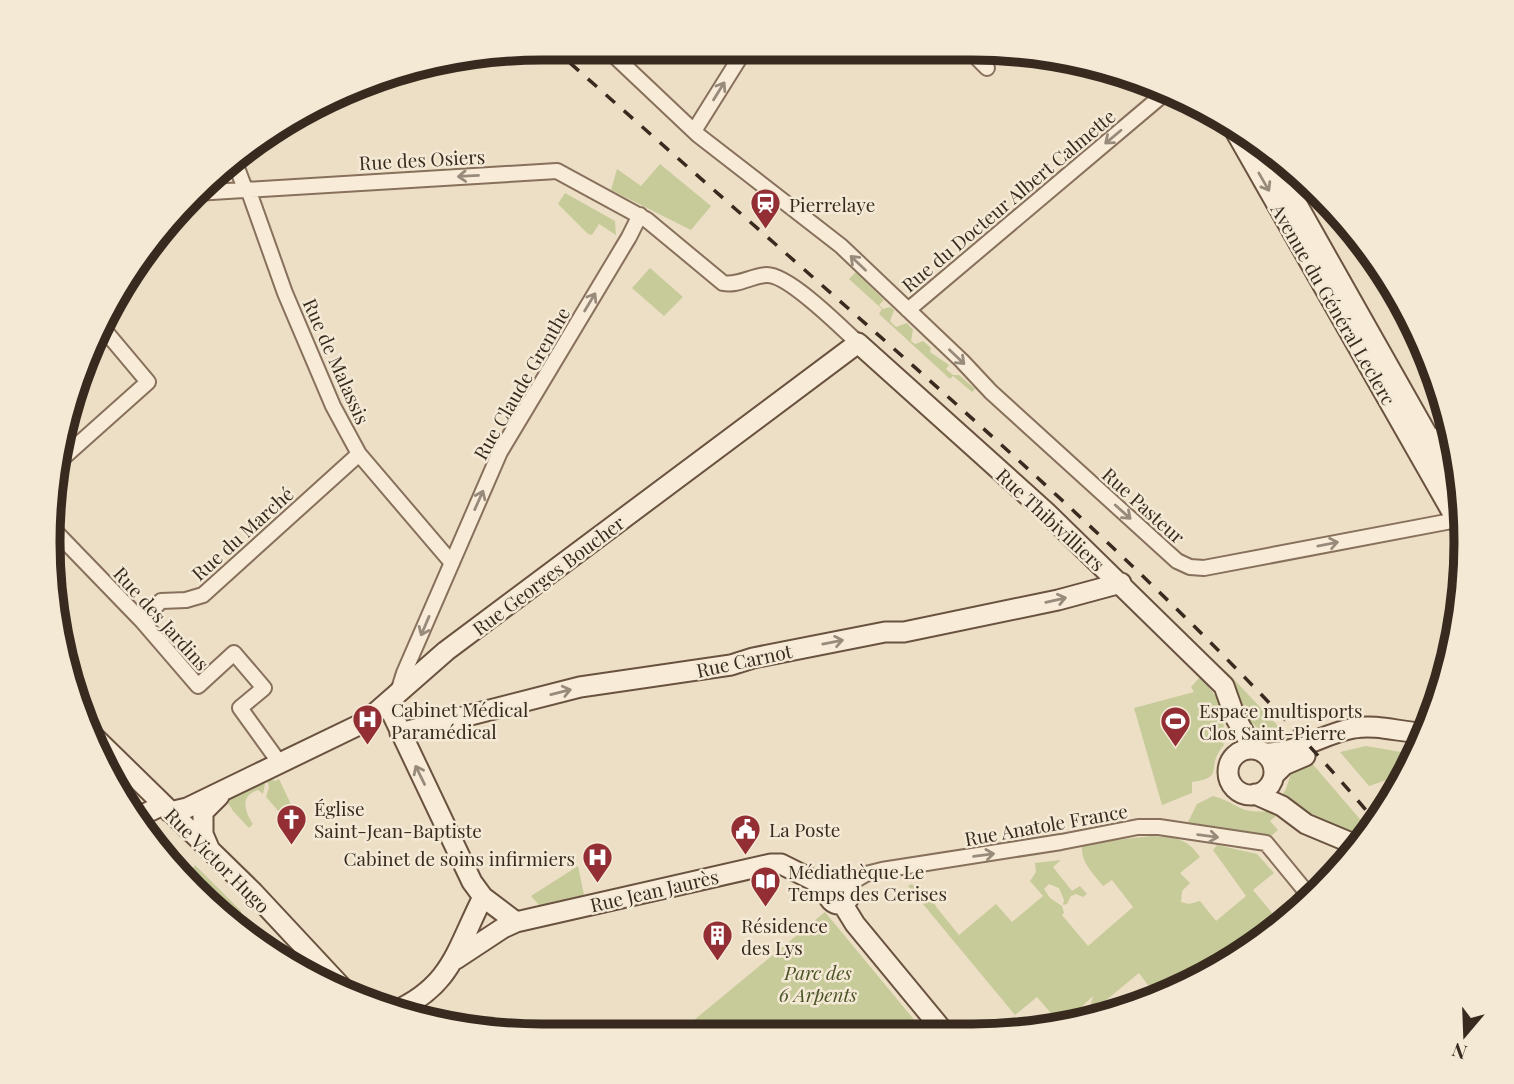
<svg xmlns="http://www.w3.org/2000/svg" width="1514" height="1084" viewBox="0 0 1514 1084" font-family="'Playfair Display',serif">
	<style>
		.green { fill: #c7ca99 }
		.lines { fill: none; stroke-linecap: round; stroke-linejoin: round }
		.street-casing { stroke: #87705c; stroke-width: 18 }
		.secondary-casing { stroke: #69523f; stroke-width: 23 }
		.street { stroke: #f8ecd8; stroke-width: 14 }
		.secondary { stroke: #f8ecd8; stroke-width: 19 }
		.rail { stroke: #382a1f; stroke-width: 3.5; stroke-dasharray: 12 12; stroke-linecap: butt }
		.oneway { stroke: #988b7c }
		.labels { text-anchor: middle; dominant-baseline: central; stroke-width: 5; stroke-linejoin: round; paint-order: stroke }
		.street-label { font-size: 19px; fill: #382a1f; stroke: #f4e9d5 }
		.poi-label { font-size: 19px; fill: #382a1f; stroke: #f4e9d5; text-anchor: start }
		.park-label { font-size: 19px; font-style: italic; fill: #4b5326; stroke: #f4e9d5 }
		.rim { fill: none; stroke: #382a1f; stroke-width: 9 }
	</style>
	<rect width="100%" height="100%" fill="#eddfc5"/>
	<!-- green -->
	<path class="green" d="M660,164l51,42 -20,24 -80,-40 6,-21 24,17z
		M565,193l50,28 1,14 -17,-11 -7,11 -4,-1 -30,-30z
		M650,268l33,29 -19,19 -32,-28z
		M856,272l28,28 -5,5 4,4 7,-2 4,3 -4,11 6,6 11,-4 6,7 -2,11 4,3 8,-3 8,7 -1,4 19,13 -3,4 7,6h6l16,14 -3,3 -19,-16 -3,3 -71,-65 3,-5 -33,-30z
		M1225,670l69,73c-19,-2 -30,-1 -40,-19l-6,-1z
		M1201,676l18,25 5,27 -5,2 5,15c-20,23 3,32 -32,37v11l-30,12 -28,-97 60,-16 -3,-5z
		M1366,746l52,9 -10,18 -39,13 -29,-34z
		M1310,761l61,71 -4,7c-30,-13 -62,-19 -85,-44l4,-6 6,-19z
		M262,775l3,9 -2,10 -5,-4c-19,6 -13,22 -5,34l-4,4 -16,-17 -7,-12z
		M266,776l9,5 4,-2 17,36 -3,2 6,6 -5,6 -28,-32 3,-10z
		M1213,796c26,7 24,18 56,15l7,5 -6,5 8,9 -15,13 -76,-19 10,-20z
		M1152,836c23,1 35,2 48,21l-20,16 10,10 -8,8 -1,11 8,2 11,-3 16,20 30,-25 -33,-46 4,-5 40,9 17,19 -21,17 29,35 -92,61 -31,9 -3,-3 -2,1 -15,-20 -51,42 5,-19 -19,18 -5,9 -8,2 -24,-28 -22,18 -107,-129 4,-2 10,11 5,-4 10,17 22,27 37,-31 16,18 31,-26 -13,-15 6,-9 -1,-9 26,-3 -8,7 19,24 8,-5 7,8 -4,3 -7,-3 -5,2 -4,8 -4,1 1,-5 -5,-12 -10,-4 -5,5 6,9 12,8 2,7 -2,2 26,31 45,-39 -21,-27 -9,6c-9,-12 -22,-23 -21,-39l8,-4z
		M195,865l46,46 1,10 -7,8 -56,-52 13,-7z
		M578,866l6,29 -45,10 -8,-9z
		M825,912l100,121 -249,2 6,-5z"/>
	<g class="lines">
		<defs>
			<path id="street" d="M606,48l92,87 143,111 121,115 29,31 186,169 13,6 14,1 258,-49
				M974,55l13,13
				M694,131l50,-80
				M234,160l11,29
				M248,189l37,104 48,113 26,48 93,109
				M196,193l361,-22 90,49 76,63c15,3 28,-7 43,-8 21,-2 75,52 92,68
				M908,310l257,-217
				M1424,445l27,-18
				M55,465l93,-83 -42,-50
				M52,528l90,93 56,65 36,-33 30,35 -24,20 39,54
				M142,621l19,-20 25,-1 17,-5 156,-141
				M398,692l6,-19 96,-221 129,-215 11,-22
				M847,885l19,-11 16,-4 179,-28 77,-15h21l107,16 46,56"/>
			<path id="secondary" d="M1230,122l234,411
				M1268,153l195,345
				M387,703l85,179 11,15c-27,53 -31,89 -90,115
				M84,727l169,165 97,104
				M400,733l180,-46 151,-22 22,-7 132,-26h19l154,-32 63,-17
				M1228 772a23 23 0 1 1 46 0a23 23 0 1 1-46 0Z
				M1264,753c33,1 58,-19 90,-25 25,-4 48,5 72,5
				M1274,775l10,-10 21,-9
				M1255,794l27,12 24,18 55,23
				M170,812l17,-4 178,-86 81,-71 412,-308 188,169 178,174 11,31 11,19 11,13
				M138,817l25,-12
				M209,848l-6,-14v-22l16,-16
				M828 893a11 11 0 1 1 22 0a11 11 0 1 1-22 0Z
				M483,897l33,25
				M842,903l13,21 90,109
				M456,959l47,-31 13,-6 255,-58h10l48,24"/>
		</defs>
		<!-- street casing -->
		<use href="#street" class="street-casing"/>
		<!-- secondary casing -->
		<use href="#secondary" class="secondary-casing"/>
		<!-- street -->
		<use href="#street" class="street"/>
		<!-- secondary -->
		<use href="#secondary" class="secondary"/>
		<!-- rail -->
		<path class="rail" d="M552,47c125,111 251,221 376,332 157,140 313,283 449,444"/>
	</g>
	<!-- one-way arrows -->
	<defs><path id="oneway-shaft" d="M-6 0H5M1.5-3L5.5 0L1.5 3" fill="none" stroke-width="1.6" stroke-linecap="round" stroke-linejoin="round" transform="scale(1.75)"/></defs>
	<g class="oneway">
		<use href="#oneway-shaft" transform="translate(719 91) rotate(-58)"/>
		<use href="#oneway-shaft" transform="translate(1113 137) rotate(140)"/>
		<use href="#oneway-shaft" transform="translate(468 176) rotate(177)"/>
		<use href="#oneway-shaft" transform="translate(1264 182) rotate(60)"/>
		<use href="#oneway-shaft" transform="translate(858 263) rotate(-136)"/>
		<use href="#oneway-shaft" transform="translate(590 302) rotate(-59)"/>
		<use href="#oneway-shaft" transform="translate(957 357) rotate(44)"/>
		<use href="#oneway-shaft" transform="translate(479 500) rotate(-66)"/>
		<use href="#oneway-shaft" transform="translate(1123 512) rotate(42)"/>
		<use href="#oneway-shaft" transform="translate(1328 544) rotate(-11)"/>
		<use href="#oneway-shaft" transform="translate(1056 600) rotate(-13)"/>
		<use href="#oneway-shaft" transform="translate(425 626) rotate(113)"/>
		<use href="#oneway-shaft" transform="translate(833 642) rotate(-11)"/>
		<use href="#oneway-shaft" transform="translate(561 692) rotate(-14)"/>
		<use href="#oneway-shaft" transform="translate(420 775) rotate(-116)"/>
		<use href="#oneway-shaft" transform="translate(1208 836) rotate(8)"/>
		<use href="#oneway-shaft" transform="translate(984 855) rotate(-8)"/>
	</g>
	<!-- icons -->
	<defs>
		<symbol id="station-pin" viewBox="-11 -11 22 30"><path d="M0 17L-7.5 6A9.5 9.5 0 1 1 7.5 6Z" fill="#942e35" stroke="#f4e9d5"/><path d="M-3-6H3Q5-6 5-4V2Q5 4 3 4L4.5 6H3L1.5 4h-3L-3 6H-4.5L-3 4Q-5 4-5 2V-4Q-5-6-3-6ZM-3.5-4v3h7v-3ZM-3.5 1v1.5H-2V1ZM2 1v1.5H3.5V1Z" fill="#fff"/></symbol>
		<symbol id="hospital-pin" viewBox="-11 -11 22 30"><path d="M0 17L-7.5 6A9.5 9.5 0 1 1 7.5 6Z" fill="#942e35" stroke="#f4e9d5"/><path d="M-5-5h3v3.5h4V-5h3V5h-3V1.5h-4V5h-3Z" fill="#fff"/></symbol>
		<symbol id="stadium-pin" viewBox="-11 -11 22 30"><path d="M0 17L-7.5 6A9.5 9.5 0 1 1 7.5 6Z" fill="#942e35" stroke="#f4e9d5"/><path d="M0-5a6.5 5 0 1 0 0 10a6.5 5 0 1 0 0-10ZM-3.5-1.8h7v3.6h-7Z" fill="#fff"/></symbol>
		<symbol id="church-pin" viewBox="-11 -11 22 30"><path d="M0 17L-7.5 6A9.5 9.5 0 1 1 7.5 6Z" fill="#942e35" stroke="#f4e9d5"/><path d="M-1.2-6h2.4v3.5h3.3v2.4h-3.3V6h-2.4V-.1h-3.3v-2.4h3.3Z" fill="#fff"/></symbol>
		<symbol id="civic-pin" viewBox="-11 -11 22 30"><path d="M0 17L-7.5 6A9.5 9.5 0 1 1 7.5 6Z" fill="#942e35" stroke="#f4e9d5"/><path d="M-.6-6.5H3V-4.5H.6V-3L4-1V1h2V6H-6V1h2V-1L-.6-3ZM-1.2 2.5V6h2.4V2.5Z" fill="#fff"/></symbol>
		<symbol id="library-pin" viewBox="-11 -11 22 30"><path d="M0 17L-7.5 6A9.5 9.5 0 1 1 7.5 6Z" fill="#942e35" stroke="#f4e9d5"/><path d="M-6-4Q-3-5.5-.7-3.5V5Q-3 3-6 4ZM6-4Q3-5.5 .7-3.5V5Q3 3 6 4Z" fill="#fff"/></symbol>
		<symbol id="building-pin" viewBox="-11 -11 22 30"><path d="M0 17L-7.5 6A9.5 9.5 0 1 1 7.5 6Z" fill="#942e35" stroke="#f4e9d5"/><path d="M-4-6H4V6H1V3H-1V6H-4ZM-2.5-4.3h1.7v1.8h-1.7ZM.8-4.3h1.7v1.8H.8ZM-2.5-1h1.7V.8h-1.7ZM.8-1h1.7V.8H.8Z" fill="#fff"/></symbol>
	</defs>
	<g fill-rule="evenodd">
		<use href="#station-pin" x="748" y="186" width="35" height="47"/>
		<use href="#hospital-pin" x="350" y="702" width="35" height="47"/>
		<use href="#stadium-pin" x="1158" y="704" width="35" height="47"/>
		<use href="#church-pin" x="274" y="802" width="35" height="47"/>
		<use href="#civic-pin" x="728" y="812" width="35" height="47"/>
		<use href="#hospital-pin" x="580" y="840" width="35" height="47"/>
		<use href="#library-pin" x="748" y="864" width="35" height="47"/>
		<use href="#building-pin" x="700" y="918" width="35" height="47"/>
	</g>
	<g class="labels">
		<!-- street labels -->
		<g class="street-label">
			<text transform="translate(422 159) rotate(-3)">Rue des Osiers</text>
			<text transform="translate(1008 200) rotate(-40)">Rue du Docteur Albert Calmette</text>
			<text transform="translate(1334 304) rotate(60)">Avenue du Général Leclerc</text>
			<text transform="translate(337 361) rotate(66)">Rue de Malassis</text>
			<text transform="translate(521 383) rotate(-60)">Rue Claude Grenthe</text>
			<text transform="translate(1144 505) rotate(42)">Rue Pasteur</text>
			<text transform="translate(1051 519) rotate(43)">Rue Thibivilliers</text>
			<text transform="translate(242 533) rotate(-42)">Rue du Marché</text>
			<text transform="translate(548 575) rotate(-37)">Rue Georges Boucher</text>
			<text transform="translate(162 618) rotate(48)">Rue des Jardins</text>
			<text transform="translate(744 660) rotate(-12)">Rue Carnot</text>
			<text transform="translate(1046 824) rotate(-10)">Rue Anatole France</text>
			<text transform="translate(218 860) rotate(45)">Rue Victor Hugo</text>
			<text transform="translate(654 890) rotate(-13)">Rue Jean Jaurès</text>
		</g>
		<!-- poi labels -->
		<g class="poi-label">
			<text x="789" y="204">Pierrelaye</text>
			<text x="391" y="709">Cabinet Médical<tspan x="391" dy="22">Paramédical</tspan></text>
			<text x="1199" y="710">Espace multisports<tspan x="1199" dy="22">Clos Saint-Pierre</tspan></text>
			<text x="314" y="808">Église<tspan x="314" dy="22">Saint-Jean-Baptiste</tspan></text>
			<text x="769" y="829">La Poste</text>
			<text x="575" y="858" text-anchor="end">Cabinet de soins infirmiers</text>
			<text x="788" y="871">Médiathèque Le<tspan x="788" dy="22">Temps des Cerises</tspan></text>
			<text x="741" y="925">Résidence<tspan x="741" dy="22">des Lys</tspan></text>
		</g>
		<!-- park labels -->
		<g class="park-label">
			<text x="818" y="972">Parc des<tspan x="818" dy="22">6 Arpents</tspan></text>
		</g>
	</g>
	<!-- crop -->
	<path d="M0 0H1514V1084H0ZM542 60H972A482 482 0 0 1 1454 542V542A482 482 0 0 1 972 1024H542A482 482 0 0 1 60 542V542A482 482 0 0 1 542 60Z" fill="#f4e9d5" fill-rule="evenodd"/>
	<path class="rim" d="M542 60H972A482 482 0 0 1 1454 542V542A482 482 0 0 1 972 1024H542A482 482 0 0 1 60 542V542A482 482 0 0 1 542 60Z"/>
	<!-- north arrow -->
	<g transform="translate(1465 1035) rotate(199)" stroke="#f4e9d5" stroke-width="5" paint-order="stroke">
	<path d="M0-5L12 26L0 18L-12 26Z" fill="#382a1f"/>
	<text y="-10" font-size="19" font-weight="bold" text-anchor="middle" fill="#382a1f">N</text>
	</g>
</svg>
